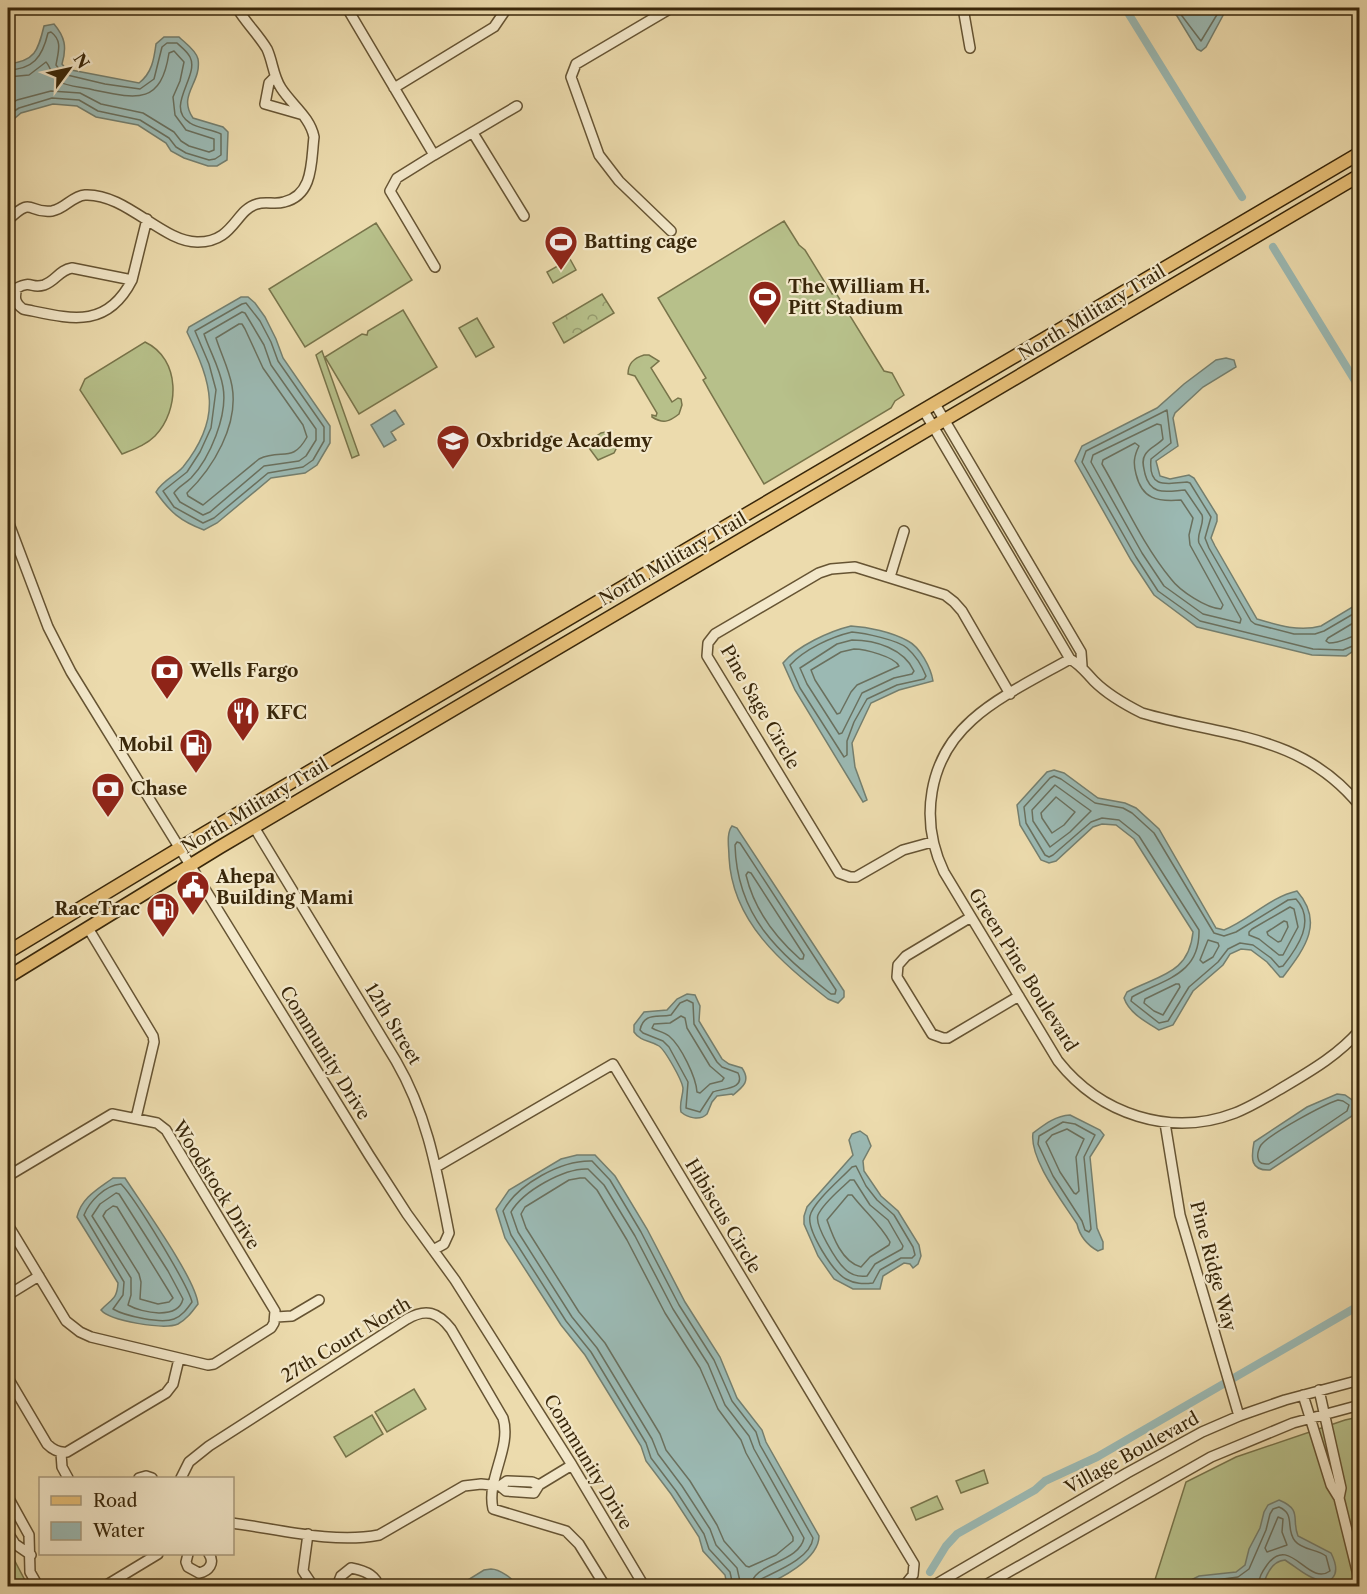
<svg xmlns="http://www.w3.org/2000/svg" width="1367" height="1594" viewBox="0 0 1367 1594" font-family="'Libre Caslon Text',serif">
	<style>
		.grass { fill: #b7c08a; stroke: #78744a; stroke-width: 1.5 }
		.forest { fill: url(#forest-firs); stroke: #78744a; stroke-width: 1.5 }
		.park { fill: url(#park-crowns); stroke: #78744a; stroke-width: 1.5 }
		.water { fill: #9bb9b3; stroke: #747f6f; stroke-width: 1.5 }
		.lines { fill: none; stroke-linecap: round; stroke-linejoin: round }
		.shore { stroke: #6a705e; stroke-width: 1.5 }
		.canal { stroke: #9bb9b3; stroke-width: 8 }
		.minor-casing { stroke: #665433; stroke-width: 12 }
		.major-casing { stroke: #39270a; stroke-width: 15 }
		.minor { stroke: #f3e8ca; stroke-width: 9 }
		.major { stroke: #e6be76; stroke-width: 12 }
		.labels { text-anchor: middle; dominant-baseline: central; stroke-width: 4.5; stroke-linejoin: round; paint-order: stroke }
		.poi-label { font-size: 18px; font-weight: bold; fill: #39270a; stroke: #f3e8ca; text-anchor: start }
		.street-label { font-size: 18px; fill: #39270a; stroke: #f3e8ca }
	</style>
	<defs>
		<pattern id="forest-firs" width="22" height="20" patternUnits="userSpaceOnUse" patternTransform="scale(1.5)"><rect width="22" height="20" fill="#b7c08a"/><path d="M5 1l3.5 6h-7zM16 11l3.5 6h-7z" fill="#969c6f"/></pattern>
		<pattern id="park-crowns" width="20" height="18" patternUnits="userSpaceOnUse" patternTransform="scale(1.5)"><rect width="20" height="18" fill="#b7c08a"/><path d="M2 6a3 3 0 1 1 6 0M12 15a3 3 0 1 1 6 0" fill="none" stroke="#969c6f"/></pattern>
	</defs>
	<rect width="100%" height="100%" fill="#ecdbad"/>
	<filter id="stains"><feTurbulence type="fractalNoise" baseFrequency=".00333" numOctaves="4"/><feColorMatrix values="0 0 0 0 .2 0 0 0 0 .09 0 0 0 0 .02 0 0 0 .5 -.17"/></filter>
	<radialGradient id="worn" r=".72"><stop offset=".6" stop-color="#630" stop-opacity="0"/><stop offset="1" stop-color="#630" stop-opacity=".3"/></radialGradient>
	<!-- grass -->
	<path class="grass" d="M784,221l15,24 6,5 27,44 4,-1 48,78 8,2 12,22 -9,6 -4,7 -127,76 -61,-104 3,-2 -48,-80z
		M376,223l36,57 -107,67 -36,-58z
		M570,259l6,11 -23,13 -6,-11z
		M403,310l34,57 -78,47 -34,-57 37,-23 5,1 1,-4z
		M477,318l17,29 -18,10 -17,-29z
		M145,342c36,17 35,68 10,94 -9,9 -21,13 -33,18l-42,-64 5,-11z
		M322,351l37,104 -7,3 -36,-103z
		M644,355h5l10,6 -8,7 21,34 6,-4 3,1 1,6 -3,9c-10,8 -16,10 -27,3v-2l4,1 1,-3 -22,-37 -7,-2c0,-11 6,-16 16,-19z
		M606,432l10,11v6l-2,4 -16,7 -9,-12 -1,-6 13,-9z
		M414,1389l12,20 -39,23 -12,-20z
		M372,1415l11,19 -37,23 -12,-20z
		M1359,1417v169h-206l33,-104 50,-25 109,-37z
		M984,1470l4,13 -27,10 -5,-12z
		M937,1496l6,13 -27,11 -5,-12z"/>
	<!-- forest -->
	<path class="forest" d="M8,1548l20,38h-20z"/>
	<!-- park -->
	<path class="park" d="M602,294l12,19 -50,30 -11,-20z"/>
	<!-- water -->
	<path class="water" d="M1169,8h58l-21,39 -5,4 -4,-2 -20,-33z
		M54,24c11,13 13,23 8,40l4,5 73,14c13,-10 15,-24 17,-39l8,-7h15c6,6 17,13 19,22 4,24 -21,36 -5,59l30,9 5,5 -1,28 -10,6h-9l-24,-8 -13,-7 -5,-8 -28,-18 -42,-8 -19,-11 -24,-2 -32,9 -13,11v-60c27,-3 30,-13 36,-38z
		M241,297h7l7,6 10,14 11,22 7,19 47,68v17l-13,22 -12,8 -34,5 -54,45 -13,7c-24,-9 -34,-18 -48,-38 6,-11 19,-16 27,-25 40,-50 29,-83 4,-135l2,-5z
		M1226,358l8,2 2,7 -33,20 -28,26 -2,5 5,28 -22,15 4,15 10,3 19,-4 5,3 23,37v6l-6,17 4,8 42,73c20,6 42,13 64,7l38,-23v44l-13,9 -34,-1 -115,-28 -43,-32 -23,-35 -56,-99 7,-15 75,-38 27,-24 32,-24z
		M395,410l9,14 -13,8 5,8 -12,7 -13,-22z
		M851,626c17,1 41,6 57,15 12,6 23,27 25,40l-34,9 -28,13 -19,40 3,24 12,33 -4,2 -68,-112 -12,-27c14,-17 47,-32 68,-37z
		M1054,770l10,3 34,25 27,5 11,5 23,21 57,99 8,2c25,-10 46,-33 73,-39 28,32 7,58 -14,86h-3l-13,-15 -16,-12 -10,-1 -11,5 -7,11 -30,26 -20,34 -14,5c-13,-8 -30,-17 -35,-32l3,-6c32,-17 62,-18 66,-60l-59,-93 -18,-14 -14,-1 -9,3 -37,34 -7,2 -8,-3 -21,-35 -3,-20 30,-33z
		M732,826l5,2 107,163v6l-6,6 -10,-4c-46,-36 -96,-77 -99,-142 0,-10 -3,-23 3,-31z
		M687,994l8,1 5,11 -1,15 23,38 7,5 13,4c9,13 1,19 -9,27l-1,-1 -15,2 -5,6 -5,12c-7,7 -19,4 -26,-2 -2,-9 2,-16 2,-24 -1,-8 -18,-38 -24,-42 -9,-6 -18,-4 -25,-14v-7l10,-13 23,-2 10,-11z
		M1337,1094l8,1 10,7 1,8 -4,6 -82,54c-20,1 -19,-12 -16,-28l53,-35z
		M1070,1115l30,15 4,5 -14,22 7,71 6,14v7l-5,2c-11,-6 -18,-14 -21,-27 -14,-22 -48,-65 -44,-91 12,-9 22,-17 37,-18z
		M860,1131l7,5 4,10 -8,15 1,10 17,25 17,15 21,34 2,11 -3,8 -5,4 -3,-4 -6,-1 -21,13 -3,13h-27l-19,-10 -16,-23 -14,-32v-8l3,-9 46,-52 -4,-15 3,-6z
		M577,1155h18l20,21 32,53 38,73 35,55 17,41 25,32 4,12 53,94c0,23 -39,44 -59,50 -9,2 -24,2 -33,-1l-2,-10 -22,-24 -4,-14 -28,-43 -25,-33 -5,-15 -56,-91 -24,-30 -56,-87 -9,-29 13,-19 52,-31z
		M113,1178h12c16,25 71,101 73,126 -6,8 -11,15 -20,20 -14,6 -68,-3 -77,-14 10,-11 16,-10 17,-27l-41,-66c4,-19 21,-28 36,-39z
		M1279,1500c24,10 12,19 19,36l33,17c11,22 1,36 -22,23 -8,-4 -16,-11 -24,-16 -13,1 -19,15 -22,26h-84l20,-10 37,-4 9,-7 4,-16 11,-21 4,-16 4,-7z
		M491,1569c9,0 22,10 27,17h-60l26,-16z"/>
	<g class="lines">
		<!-- shore -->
		<path class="shore" d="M1176,8l25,33 20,-33
			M8,70c25,-1 34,-12 40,-37l3,-1c12,9 7,20 5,33l7,9 42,10 35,5 14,-10 8,-32 5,-4h10c4,4 10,8 13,14 10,19 -26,50 0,66 9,6 22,6 31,11v21l-6,4 -6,1 -23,-7 -10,-6 -7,-9 -29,-18 -42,-9 -19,-11 -27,-2 -33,10 -11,7
			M8,77l21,-2 17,-13c5,5 5,14 12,19 9,6 26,6 36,9 43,9 67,15 75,-37l5,-2 10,11 -4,19 -7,16 2,18 11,15 28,9v11l-5,2 -20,-6 -8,-5 -7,-9 -31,-19 -42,-9 -21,-11 -29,-2 -34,9 -9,6
			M246,303l14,18 11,21 7,19 46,66v14l-11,19 -10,7 -35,6 -54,45 -11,5 -29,-16 -11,-16 24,-19 13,-20 11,-24 5,-38 -7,-26 -14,-33 47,-27z
			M242,312l3,1 19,32 7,20 45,64v11l-10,16 -7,5 -35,5 -54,46 -7,3 -23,-13 -6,-9c4,-6 12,-10 17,-15 19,-20 37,-63 32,-91 -3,-19 -13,-35 -19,-53z
			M239,324h3l3,5 18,39 40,57 4,12c-15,27 -25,11 -48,22l-56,46 -15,-9 -1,-3c26,-25 52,-68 45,-107 -3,-17 -11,-32 -16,-48z
			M1157,424l4,1 2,14c-5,6 -15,9 -18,16 -4,6 -1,13 0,19 6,23 23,17 40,16l17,25c3,9 -6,19 -3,28l42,76 -1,4 -37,-9 -39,-28 -22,-33 -51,-91 2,-7z
			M1135,443l4,3c-5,10 -6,17 -3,28 6,25 21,28 45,26l12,18 -4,17 1,10 33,60 -2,4c-15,-1 -41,-18 -50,-30 -28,-34 -47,-77 -69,-115l1,-4z
			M1360,610l-36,21 -9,3h-21l-39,-10 -4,-3 -42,-73 -4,-10 6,-21 -21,-34 -3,-1c-21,2 -39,7 -36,-23l20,-16 -4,-33 -81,41 -4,11 54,95 22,34 42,30 113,28 30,1 17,-7
			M1360,619l-32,19 -2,3 3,2c14,0 19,-7 31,-8
			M852,632c12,1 46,8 55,16 8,7 15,18 19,28l-2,3 -27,6 -30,14 -13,23 -7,19v14l-3,2 -44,-69 -10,-23c15,-16 41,-28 62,-33z
			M852,640c24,0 52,9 62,31l-2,3 -18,4 -32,15 -20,40 -3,1 -32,-50 -7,-16 37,-24z
			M854,649c11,0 41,8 45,17l-42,19 -6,7 -11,21 -3,1 -22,-34 -4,-10 30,-18z
			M1054,776l7,3 34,24 28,5 9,5 22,20 60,100 10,3 12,-4 52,-32 8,-1c20,22 2,48 -13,67l-4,1 -8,-9 -18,-13 -13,-2 -12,6 -10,13 -29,25 -21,34 -9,2 -28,-22 1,-4c32,-18 68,-22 67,-67l-60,-94 -20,-16 -17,-2 -11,4 -38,33 -4,2 -4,-2 -19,-32 -2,-16 26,-29z
			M1055,785l36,26 -21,21 -20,15 -17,-26 -1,-11z
			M1056,797l19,15 -11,13 -12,8 -10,-15 -1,-5z
			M737,842l3,1 96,147 -1,4h-4c-53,-42 -94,-77 -96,-149z
			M748,872l3,1 53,82 -1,4h-3c-26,-23 -46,-50 -54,-84z
			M1290,907l4,2 4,18 -15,28h-4l-20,-16 -10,-4v-3l3,-3z
			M1284,921l3,1 1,5 -7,14 -3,1 -10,-7 -1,-3z
			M1208,940l10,3 1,3 -6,11 -10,6 -3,-3z
			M1176,984h3l1,3 -17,28 -9,-4 -10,-8 1,-4z
			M687,1000l6,3 1,21 23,38 5,5 16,6c8,16 -15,15 -25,19l-13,20 -14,-4 2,-26 -19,-35 -6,-6 -20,-8 -3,-3c4,-18 17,-12 31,-15l9,-12z
			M681,1016l4,2 2,10 23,38 14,12 -2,3 -12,3 -10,9 -3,-1c-1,-15 -16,-46 -28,-56 -5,-4 -12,-5 -17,-8l2,-4 16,-1z
			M1338,1100l5,1 6,4 -2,6 -78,53c-6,0 -10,0 -11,-6 -1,-4 1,-10 3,-13 10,-12 62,-40 77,-45z
			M1063,1122l12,2 20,11 -11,22 7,72 -2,3 -4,-2 -3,-9 -29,-45 -15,-32 1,-8z
			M1067,1129l17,10 -8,18 3,34 -3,3 -2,-1 -14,-21 -14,-30 6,-7z
			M856,1166l10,20 11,14 17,15 19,32 2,8 -3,3h-11l-21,12 -7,13c-10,1 -18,1 -27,-4 -13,-7 -39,-48 -36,-63 3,-14 32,-38 42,-49z
			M580,1178h5l12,12 30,50 38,73 35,55 18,41 23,31 5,13 47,84v4l-17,14 -27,12 -3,-1 -22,-25 -7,-16 -27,-44 -24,-31 -6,-16 -55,-91 -26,-31 -53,-84 -5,-14 4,-7 44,-27z
			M850,1180h4l16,25 18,15 15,26 -1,3 -27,15 -8,12c-8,1 -16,-1 -22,-7 -8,-7 -31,-44 -27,-54 6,-13 22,-25 32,-35z
			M121,1184c14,14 67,101 71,118 -5,7 -10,14 -18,17 -13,5 -49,-3 -61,-10l10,-14 1,-13 -40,-67c5,-13 21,-30 37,-31z
			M116,1193l3,1 49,77 15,28c-5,21 -41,14 -55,6l3,-10v-17l-39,-62 8,-12z
			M848,1195h4c13,17 28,29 38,47l-1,3 -19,12 -9,10c-19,-5 -28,-30 -34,-47z
			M113,1206l4,1 56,91 -4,4 -11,2 -18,-5 1,-17 -2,-8 -36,-58 3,-5z
			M1278,1517l5,2 -1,13 5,13 -20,7 -2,-4z
			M733,1586l-3,-14 -21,-23 -5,-15 -28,-43 -25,-33 -5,-15 -55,-91 -25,-31 -55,-86 -8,-24c15,-27 58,-51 89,-50l18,19 31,52 38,73 35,55 18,41 24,31 4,13 53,93c-2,20 -36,33 -52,41l-3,7
			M741,1586l-4,-18 -21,-23 -6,-16 -28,-43 -24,-32 -6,-15 -55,-91 -25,-31 -54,-85 -7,-20c12,-21 53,-44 77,-43l16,16 31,51 38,73 35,55 17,41 24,31 5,13 50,89c-5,25 -52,25 -53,48
			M1190,1586l11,-4 37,-5 11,-8 17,-39 4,-16 3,-5 6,-2c17,7 6,22 16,34 7,9 22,8 31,15l4,15c-22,16 -40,-38 -63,-6 -5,7 -8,12 -9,21"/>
		<!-- canal -->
		<path class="canal" d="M1125,8l117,189
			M1273,247l87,142
			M930,1572l16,-26 11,-12 78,-44 10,-9 52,-24 263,-152"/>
		<defs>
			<path id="minor" d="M46,8l10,1 17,-1
				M130,8h2
				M347,8l87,147 -37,23 -7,13 45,76
				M963,8l7,40
				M275,77l-6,6 -4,21 35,10
				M394,88l100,-61 13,-19
				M473,133l51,83
				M434,155l83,-49
				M8,220c26,-25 19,-6 44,-9 13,-2 20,-15 33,-16 41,-2 78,48 113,47 36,0 37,-32 59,-38 9,-3 18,1 27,-2 30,-7 27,-41 30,-65 -4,-20 -22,-32 -33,-49 -8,-12 -8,-26 -14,-39 -9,-15 -21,-26 -30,-41
				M671,231l-52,-50 -20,-26 -28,-78 5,-13 95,-56
				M72,268l60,12c-26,51 -64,38 -109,29 -8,-6 -9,-11 -6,-21 15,-8 14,1 27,-3 12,-4 15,-15 28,-17z
				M132,280l15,-61
				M935,404l146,248 1,14
				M924,411l146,248c11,6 16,14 24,22 14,14 30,23 48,32 82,24 159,20 218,93
				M8,521l40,106 23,45 298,483 38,59 48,66 117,185 72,121
				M890,577l14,-46
				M1070,659c-30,17 -73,38 -98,61 -44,39 -53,100 -28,152l114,189c42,53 112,77 177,52 18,-7 35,-18 52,-28 27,-16 52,-31 73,-55
				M254,827l142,234c32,55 41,111 53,172l-5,11 -11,6
				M932,842l-29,8 -47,27h-6l-11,-4 -132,-217 1,-13 7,-9 104,-61 12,-4 24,-2 90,28 9,7 8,9 48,83
				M971,917l-65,39 -8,9 -1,12 35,57 11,4h5l71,-42
				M88,928l65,108 1,6 -18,76
				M1165,1123l15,92 59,201
				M436,1167l177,-103 301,500 -1,11 -9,11
				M8,1176l104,-62 45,9 9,7 109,181 -1,12 -3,5 -57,36 -6,1 -117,-28 -11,-5 -14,-11 -58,-96
				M8,1295l31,-19
				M276,1317l16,-1 27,-16
				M8,1378l39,66c6,6 12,9 20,8l99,-59 7,-9 6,-25
				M1319,1390l22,98 -2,10
				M1303,1395l28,90 8,13 21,85
				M61,1453l1,14 6,11
				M139,1478l7,-2 6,2
				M181,1478l8,-16 20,-16 198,-127c19,-11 31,-7 44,10l52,89c9,30 -17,61 -10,91l73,22 13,13 26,42
				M500,1486l6,5 28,2 5,-8 33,-20
				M8,1497l21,38 1,37 8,14
				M232,1523c46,6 101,21 147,12l85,-49 17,-2 19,2 7,-5 25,1 7,3
				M8,1533l7,11 16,11
				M308,1534l-5,37 10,15
				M188,1554l-2,8 2,5 11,6c10,-2 16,-10 10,-19
				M105,1586l53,-32
				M337,1586l4,-10 10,-8c11,2 25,7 27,18
				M933,1586l194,-113 75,-41 37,-16 46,-16 75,-20
				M984,1586l227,-129 82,-34 67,-18"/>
			<path id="major" d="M8,952l197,-119 1155,-680
				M8,977l212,-130 1140,-672"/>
		</defs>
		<!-- minor casing -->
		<use href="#minor" class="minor-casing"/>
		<!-- major casing -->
		<use href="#major" class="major-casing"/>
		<!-- minor -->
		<use href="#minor" class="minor"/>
		<!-- major -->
		<use href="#major" class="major"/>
	</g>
	<!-- icons -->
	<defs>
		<symbol id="stadium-pin" viewBox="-11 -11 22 30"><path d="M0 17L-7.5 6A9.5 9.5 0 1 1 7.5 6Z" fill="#8f2418" stroke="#f3e8ca"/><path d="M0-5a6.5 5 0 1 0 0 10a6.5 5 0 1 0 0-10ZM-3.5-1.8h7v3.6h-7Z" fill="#fff"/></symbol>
		<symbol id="school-pin" viewBox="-11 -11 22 30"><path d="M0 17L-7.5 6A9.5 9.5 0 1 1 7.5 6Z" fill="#8f2418" stroke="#f3e8ca"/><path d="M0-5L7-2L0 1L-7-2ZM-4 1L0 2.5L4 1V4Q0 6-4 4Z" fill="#fff"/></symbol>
		<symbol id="bank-pin" viewBox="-11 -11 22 30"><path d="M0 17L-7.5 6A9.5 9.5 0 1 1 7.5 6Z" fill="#8f2418" stroke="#f3e8ca"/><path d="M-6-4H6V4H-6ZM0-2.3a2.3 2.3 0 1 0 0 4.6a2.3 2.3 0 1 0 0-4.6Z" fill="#fff"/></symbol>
		<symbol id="restaurant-pin" viewBox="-11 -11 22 30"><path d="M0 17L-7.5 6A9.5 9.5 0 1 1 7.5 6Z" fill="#8f2418" stroke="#f3e8ca"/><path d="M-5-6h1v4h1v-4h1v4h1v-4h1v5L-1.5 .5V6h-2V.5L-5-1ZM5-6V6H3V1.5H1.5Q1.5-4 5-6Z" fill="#fff"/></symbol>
		<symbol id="fuel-pin" viewBox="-11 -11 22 30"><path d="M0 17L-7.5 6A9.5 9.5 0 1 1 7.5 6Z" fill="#8f2418" stroke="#f3e8ca"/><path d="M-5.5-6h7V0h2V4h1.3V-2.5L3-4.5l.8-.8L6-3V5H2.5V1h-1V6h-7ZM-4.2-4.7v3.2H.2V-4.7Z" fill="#fff"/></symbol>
		<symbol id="civic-pin" viewBox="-11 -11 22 30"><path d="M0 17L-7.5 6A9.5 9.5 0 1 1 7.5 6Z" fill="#8f2418" stroke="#f3e8ca"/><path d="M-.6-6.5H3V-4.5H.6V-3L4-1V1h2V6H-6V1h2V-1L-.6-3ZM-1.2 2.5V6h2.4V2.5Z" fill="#fff"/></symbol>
	</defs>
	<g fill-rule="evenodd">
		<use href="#stadium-pin" x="542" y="223" width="38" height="52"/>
		<use href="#stadium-pin" x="746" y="278" width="38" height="52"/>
		<use href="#school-pin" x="434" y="422" width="38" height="52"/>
		<use href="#bank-pin" x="148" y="652" width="38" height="52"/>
		<use href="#restaurant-pin" x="224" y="694" width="38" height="52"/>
		<use href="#fuel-pin" x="177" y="726" width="38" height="52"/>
		<use href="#bank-pin" x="89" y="770" width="38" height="52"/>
		<use href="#civic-pin" x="174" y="868" width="38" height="52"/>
		<use href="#fuel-pin" x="144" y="890" width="38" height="52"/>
	</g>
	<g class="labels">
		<!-- poi labels -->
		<g class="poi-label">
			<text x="584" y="242">Batting cage</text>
			<text x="788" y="287">The William H.<tspan x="788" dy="21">Pitt Stadium</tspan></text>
			<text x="476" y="441">Oxbridge Academy</text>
			<text x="190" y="671">Wells Fargo</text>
			<text x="266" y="713">KFC</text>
			<text x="173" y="745" text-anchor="end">Mobil</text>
			<text x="131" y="789">Chase</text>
			<text x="216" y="877">Ahepa<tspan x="216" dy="21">Building Mami</tspan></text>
			<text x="140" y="909" text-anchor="end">RaceTrac</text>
		</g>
		<!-- street labels -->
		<g class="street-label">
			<text transform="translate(1092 313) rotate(-31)">North Military Trail</text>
			<text transform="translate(673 559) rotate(-30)">North Military Trail</text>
			<text transform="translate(760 707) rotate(60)">Pine Sage Circle</text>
			<text transform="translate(255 806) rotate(-31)">North Military Trail</text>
			<text transform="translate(1023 970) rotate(58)">Green Pine Boulevard</text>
			<text transform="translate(393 1024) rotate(59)">12th Street</text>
			<text transform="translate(325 1053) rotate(58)">Community Drive</text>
			<text transform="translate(216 1185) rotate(58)">Woodstock Drive</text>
			<text transform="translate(723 1216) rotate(59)">Hibiscus Circle</text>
			<text transform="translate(1213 1266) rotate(75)">Pine Ridge Way</text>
			<text transform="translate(346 1340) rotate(-31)">27th Court North</text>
			<text transform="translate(1132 1453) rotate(-29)">Village Boulevard</text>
			<text transform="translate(588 1462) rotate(59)">Community Drive</text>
		</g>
	</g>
	<!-- margin -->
	<rect width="1367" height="1594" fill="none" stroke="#ecdbad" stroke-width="30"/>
	<rect x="9" y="9" width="1349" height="1576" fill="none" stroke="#39270a" stroke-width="3"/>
	<rect x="15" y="15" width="1337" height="1564" fill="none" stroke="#39270a" stroke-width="1.5"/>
	<!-- legend -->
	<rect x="39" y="1477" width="195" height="78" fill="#f3e8ca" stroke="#a99b7d" stroke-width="1.5"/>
	<rect x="51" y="1496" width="30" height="9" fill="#e6be76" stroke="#a99b7d" stroke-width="1.5"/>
	<text x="93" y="1507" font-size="18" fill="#39270a">Road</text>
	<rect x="51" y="1522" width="30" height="18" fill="#9bb9b3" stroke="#a99b7d" stroke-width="1.5"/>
	<text x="93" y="1537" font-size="18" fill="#39270a">Water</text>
	<!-- north arrow -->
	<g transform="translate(69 69) rotate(57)" stroke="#f3e8ca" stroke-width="4.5" paint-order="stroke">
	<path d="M0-4.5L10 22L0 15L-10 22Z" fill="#39270a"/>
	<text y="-9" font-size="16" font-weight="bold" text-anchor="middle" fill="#39270a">N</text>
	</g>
	<rect width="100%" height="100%" filter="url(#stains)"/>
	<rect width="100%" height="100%" fill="url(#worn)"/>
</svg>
